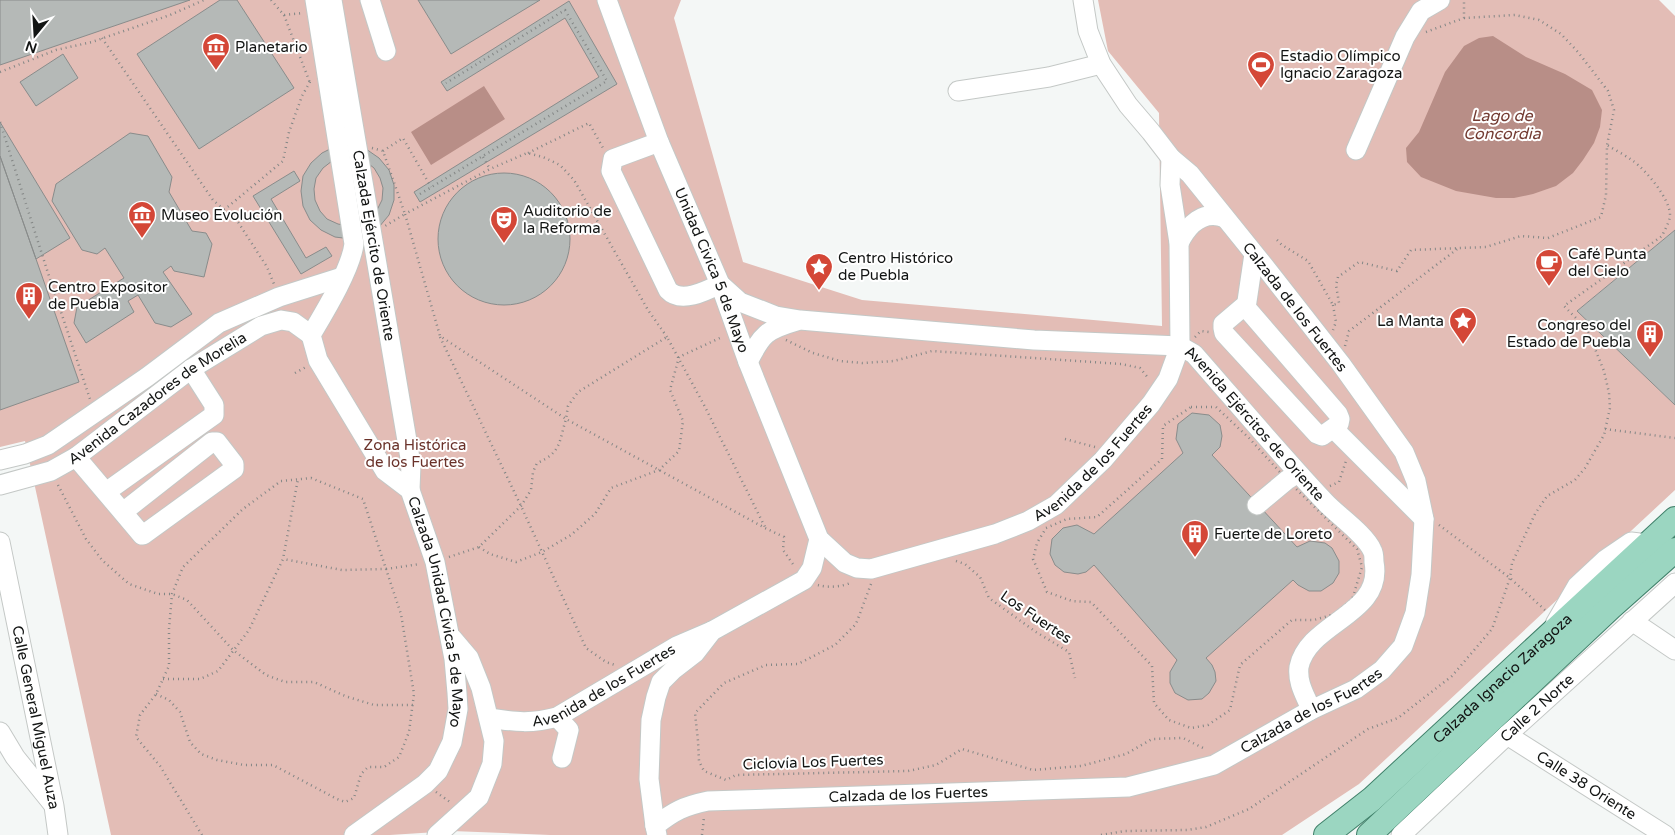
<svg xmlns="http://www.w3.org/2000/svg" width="1675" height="835" viewBox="0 0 1675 835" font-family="'Varela Round',sans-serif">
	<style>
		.green { fill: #e3bdb6 }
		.water { fill: #b88e87 }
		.building { fill: #b5b9b7; stroke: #898c8b; fill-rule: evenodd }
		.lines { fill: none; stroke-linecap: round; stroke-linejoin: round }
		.minor-casing { stroke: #c4c8c6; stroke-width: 21 }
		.major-casing { stroke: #40806a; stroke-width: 26 }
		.path { stroke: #848786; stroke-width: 2.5; stroke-dasharray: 1 4; stroke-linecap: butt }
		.minor { stroke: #fff; stroke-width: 19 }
		.major { stroke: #9bd6c1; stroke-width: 24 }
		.labels { text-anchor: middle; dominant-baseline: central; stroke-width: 4; stroke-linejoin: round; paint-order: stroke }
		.poi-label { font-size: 15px; fill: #131514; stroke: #fff; text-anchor: start }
		.street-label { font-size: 15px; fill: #131514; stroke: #fff }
		.park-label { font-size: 15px; fill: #6a322a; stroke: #fff }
		.water-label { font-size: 16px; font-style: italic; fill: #733b32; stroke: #fff }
	</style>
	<rect width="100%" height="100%" fill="#f4f7f6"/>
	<!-- green -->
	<path class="green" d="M0,0h681l-7,18 69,244 119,38 300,26 -3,-213 -51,-62 -10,-51h561l16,16v214l-98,81 98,94v85l-316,294 -77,51h-732l-98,-4 -62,4h-279l-86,-394 -25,6z"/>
	<!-- water -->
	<path class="water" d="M1493,36l33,21 39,17 27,16 10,20 -2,17 -6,16 -11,17 -10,13 -17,13 -23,8 -19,4h-18l-40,-7 -35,-14 -14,-15 -1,-14 13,-16 26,-60 19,-26 15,-8z
		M484,86l21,33 -74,46 -20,-33z"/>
	<!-- building -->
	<path class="building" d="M0,0h190l-190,65z
		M220,0h17l57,88 -95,61 -62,-95z
		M418,0h122l-89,54z
		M569,1l48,83 -197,118 -6,-10 185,-115 -34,-59 -118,73 -6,-9z
		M63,54l15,24 -42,28 -16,-24z
		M0,122l70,116 -34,21 -36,-103z
		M130,133l18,3 24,41 -3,15 23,39 14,2 6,11 -8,33 -30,-6 -3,-5 -8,6 29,42 -21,13 -16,-4 -17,-28 -10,6 6,11 -48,31 -12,-20 3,-16 47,-29 -19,-30 -8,6 -15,-4 -30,-49 4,-17z
		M336,146l30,3 13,9 10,12 5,15v15l-5,15 -10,12 -13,8 -15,4 -16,-2 -14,-7 -11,-10 -7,-14 -2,-15 2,-15 8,-13 11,-10zM332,161h33l9,7 6,10 3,10 -1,12 -5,10 -7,8 -10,6 -11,2 -11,-2 -11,-5 -7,-8 -5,-11 -1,-11 2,-11 7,-10z
		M0,156l79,226 -79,28z
		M294,171l6,10 -29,18 35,59 20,-11 6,9 -31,18 -48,-78z
		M438 239a66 66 0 1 1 132 0a66 66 0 1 1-132 0Z
		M1675,230v175l-98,-94z
		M1192,413l17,2 11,10 2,11 -2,11 -8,8 85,92 13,-6 15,2 7,5 7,13v12l-6,10 -12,8h-12l-11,-6 -5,-5 -87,78 6,7 3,7 1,9 -7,12 -7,6 -14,1 -13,-7 -5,-10v-11l7,-12 -83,-95 -8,7 -8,2 -14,-2 -9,-7 -5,-11 2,-15 11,-11 14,-3 17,9 89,-81 -7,-14 2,-15z"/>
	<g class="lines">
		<defs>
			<g id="minor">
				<path id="s1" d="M315,0l39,244c-3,25 -30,69 -43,91l7,25 67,111 25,19 25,72 19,97 3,34 1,16 -6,33 -14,29 -13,13 -71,51"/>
				<path id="s2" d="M332,0l79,464 -1,26"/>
				<path d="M370,0l16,51"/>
				<path id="s3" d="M607,0l52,142 61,142 28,78 71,177 26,24 12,5 14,1 124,-35 33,-13 28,-16 47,-45 48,-56 17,-25 12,-33 -1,-103 -9,-58 1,-27"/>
				<path d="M958,91l91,-14 52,-13"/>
				<path id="s4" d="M659,142l-46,17 -2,12 57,119c13,14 38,1 52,-6l20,18 36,14 24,4 234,20 146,6 14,8c43,49 86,100 131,148 12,13 40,32 47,48 2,3 2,8 2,12 10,53 -66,60 -75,105 -2,17 7,29 12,43"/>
				<path d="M1356,150l49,-113 16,-26 19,-11"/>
				<path d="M1179,243c9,-18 24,-34 46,-25"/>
				<path d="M1243,307l6,4 89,103 2,5 -1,5 -17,12 -5,-2 -93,-101 -1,-5v-4z"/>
				<path d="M1246,308l8,-54"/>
				<path d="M748,362c14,-28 18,-32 49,-41"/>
				<path d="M1334,429l90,90"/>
				<path d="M76,457l66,78h1l91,-66v-5l-17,-22h-5l-89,70"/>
				<path d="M0,460l25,-6 23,-9 99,-68 72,-54 60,-26 63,-20"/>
				<path id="s5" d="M0,485l51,-14 25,-14 115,-88 70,-43 20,-6 12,2 18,13"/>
				<path d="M106,492l108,-77v-10l-23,-36"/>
				<path d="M1257,505l30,-25 11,-7"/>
				<path id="s6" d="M0,542l54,264 4,29"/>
				<path d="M1632,621l43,29"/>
				<path d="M1555,624l22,-38 29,-27 25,-17 17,2"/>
				<path d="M557,717l12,13 -7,28"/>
				<path id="s7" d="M489,718c26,4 43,6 68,-1l120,-71 35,-15"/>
				<path d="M0,732l15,25 37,46"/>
				<path id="s8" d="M1507,735l158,100"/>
				<path d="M655,826l-6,-47 2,-59 5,-23 5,-15 12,-12 22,-17 17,-22 92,-51 8,-12 7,-29"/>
				<path d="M437,835l42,-38 13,-33 2,-23 -13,-53 -12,-30 -17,-20"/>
				<path id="s9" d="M657,835l-2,-9c19,-15 29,-20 53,-25l420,-14 86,-22 97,-55 45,-21 26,-19 21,-24 12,-33 6,-38 3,-56 -8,-38 -12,-29 -63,-88 -72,-92 -79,-98 -19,-16 -20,-26 -23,-27 -27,-41 -13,-33 -5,-31"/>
				<path id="s10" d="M1401,835l106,-100 168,-152"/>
			</g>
			<g id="major">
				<path id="s11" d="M1326,835l46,-36 303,-280"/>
				<path d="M1369,835l242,-228 64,-57"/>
			</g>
		</defs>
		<!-- minor casing -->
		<use href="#minor" class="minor-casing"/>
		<!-- major casing -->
		<use href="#major" class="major-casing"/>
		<!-- path -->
		<path class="path" d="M271,0l13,15 19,-2
			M284,15l26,68
			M1426,32l38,-14v-18
			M102,38l111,162 25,22 29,45 7,17
			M0,72l56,-22 36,-8 78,-27 34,-15
			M0,122l47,148 43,129
			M372,148l11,3 22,63 -20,12
			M383,151l20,-13 28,49
			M528,153l61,-30 14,25
			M483,157l7,12
			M420,194l187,-113 -42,-71 -119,73
			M224,210l59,-49 6,-29 13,-36 9,-16
			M1277,240l5,5 26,16 25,44 6,-2 -3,-18 2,-8 21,-15 38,9 14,-21 75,-3 35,-11 27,2 53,-21 5,-22 1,-50 7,-35 -6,-19 -30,-39 -17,-18 -22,-14 -24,-5 -51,3
			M1333,305l3,17 -3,8
			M440,337l81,169 65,142 20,14 9,3
			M667,337l-19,-27 -74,-130 -14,-15 -17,-8 -16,-4 -37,16 -85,45 35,122 126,83 2,-13 10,-14 89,-55 37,68 61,122
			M1195,337l6,-6 8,1
			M786,340l27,13 27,8 22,2 32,-2 38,-10 189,13 19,4 9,11
			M1345,346l4,-15 111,-84
			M295,373l11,-6
			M1191,407h25l33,31 38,42 70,69 5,18 -10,33 -17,14 -21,6h-22l-52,45 -10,45 -22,15 -17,3 -22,-8 -15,-17 -2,-37 -61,-64 -19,-1 -25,-9 -14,-33 4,-16 9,-15 21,-9 30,-2 65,-58 1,-33z
			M1605,429l70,9
			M1065,439l30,8
			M58,485l28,54 16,21 27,24 29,10h14l15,6 46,50 33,25 19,7h29l31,14 29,9h39
			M1330,486l9,-4 7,-21
			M1439,525l71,53 35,32
			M479,547l11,7 26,8 26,-10 29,-17 24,-21 16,-26 48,-18 20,-19 4,-30 -13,-31 9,-33 43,-20
			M449,557l30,-10 42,-41 10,-16 2,-18 4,-9c24,-10 22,-21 29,-44l199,109 19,9 -1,13 12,17
			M956,561l9,3 15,13 9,21 47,34 33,20 6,26
			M871,584l-15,40 -21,21 -37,19 -32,1 -42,18 -29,30 3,28 1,20 5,10 22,9 10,-5 172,-4 28,-6 26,-16 71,21 48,-4 45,-12 26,-15 31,-1 20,10
			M818,585c10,3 25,2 34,-3
			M163,679h37l18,-8 31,-41 34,-71 15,-80
			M156,694l13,6 11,12 10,30 11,12 16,6 27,5h29l64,34 8,3 9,-4 7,-24 7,-7h16l15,-10 10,-25 5,-38 -13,-80 -15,-45 -44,1 -59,-11
			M436,792l14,10
			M202,835l-42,-69 -24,-29 4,-22 16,-21 13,-28v-37l3,-35 11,-27 60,-58 38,-28 30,-3 52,21 23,70 34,-5
			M702,835l2,-18
			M1101,835l24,-4 62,-1 19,-3 43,-18 119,-80 30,-11 54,-42 40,-47 18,-51 2,-15 23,-49 12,-18 28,-16 10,-12 19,-33 6,-27 -1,-15 -5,-22 -17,-42 -23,-23 98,-70c3,-7 8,-14 8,-22 -1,-16 -24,-44 -37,-53 -8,-6 -18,-11 -26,-16"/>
		<!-- minor -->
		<use href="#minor" class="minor"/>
		<!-- major -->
		<use href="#major" class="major"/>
	</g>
	<!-- icons -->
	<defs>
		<symbol id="museum-pin" viewBox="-11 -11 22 30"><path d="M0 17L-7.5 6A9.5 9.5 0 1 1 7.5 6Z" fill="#d44737" stroke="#fff"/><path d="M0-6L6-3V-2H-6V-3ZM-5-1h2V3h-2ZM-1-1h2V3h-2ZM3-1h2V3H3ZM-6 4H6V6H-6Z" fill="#fff"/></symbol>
		<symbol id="stadium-pin" viewBox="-11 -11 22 30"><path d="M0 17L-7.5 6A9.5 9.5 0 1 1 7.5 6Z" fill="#d44737" stroke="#fff"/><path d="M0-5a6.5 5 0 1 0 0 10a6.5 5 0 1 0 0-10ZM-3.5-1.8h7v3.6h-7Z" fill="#fff"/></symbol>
		<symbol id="theatre-pin" viewBox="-11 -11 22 30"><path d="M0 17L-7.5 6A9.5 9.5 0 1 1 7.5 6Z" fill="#d44737" stroke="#fff"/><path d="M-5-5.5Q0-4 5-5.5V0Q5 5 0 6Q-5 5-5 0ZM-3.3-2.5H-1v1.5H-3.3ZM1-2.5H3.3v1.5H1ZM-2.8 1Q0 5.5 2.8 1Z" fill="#fff"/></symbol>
		<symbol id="cafe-pin" viewBox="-11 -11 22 30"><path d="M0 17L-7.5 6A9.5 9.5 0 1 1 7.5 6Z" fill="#d44737" stroke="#fff"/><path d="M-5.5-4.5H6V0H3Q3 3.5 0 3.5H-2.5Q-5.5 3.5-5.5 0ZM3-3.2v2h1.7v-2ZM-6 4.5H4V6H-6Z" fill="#fff"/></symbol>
		<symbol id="sight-pin" viewBox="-11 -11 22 30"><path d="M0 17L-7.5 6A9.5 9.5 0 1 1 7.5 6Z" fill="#d44737" stroke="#fff"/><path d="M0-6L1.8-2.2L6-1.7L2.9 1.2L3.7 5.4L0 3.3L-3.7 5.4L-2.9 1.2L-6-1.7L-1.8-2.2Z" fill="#fff"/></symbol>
		<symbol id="building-pin" viewBox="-11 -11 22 30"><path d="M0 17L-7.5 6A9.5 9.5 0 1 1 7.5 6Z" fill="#d44737" stroke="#fff"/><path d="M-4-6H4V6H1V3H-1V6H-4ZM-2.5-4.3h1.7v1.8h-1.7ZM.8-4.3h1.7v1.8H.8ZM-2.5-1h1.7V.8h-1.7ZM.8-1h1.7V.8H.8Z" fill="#fff"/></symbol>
	</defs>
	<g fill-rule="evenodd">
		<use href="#museum-pin" x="200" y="31" width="32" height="43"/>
		<use href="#stadium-pin" x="1245" y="49" width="32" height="43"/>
		<use href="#museum-pin" x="126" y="199" width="32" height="43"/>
		<use href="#theatre-pin" x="488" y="204" width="32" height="43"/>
		<use href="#cafe-pin" x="1533" y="247" width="32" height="43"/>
		<use href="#sight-pin" x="803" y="251" width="32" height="43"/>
		<use href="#building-pin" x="13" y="280" width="32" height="43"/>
		<use href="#sight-pin" x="1447" y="305" width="32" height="43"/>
		<use href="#building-pin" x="1634" y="318" width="32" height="43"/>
		<use href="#building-pin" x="1179" y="518" width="32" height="43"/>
	</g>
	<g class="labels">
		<!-- poi labels -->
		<g class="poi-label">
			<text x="235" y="47">Planetario</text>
			<text x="1280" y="56">Estadio Olímpico<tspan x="1280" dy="17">Ignacio Zaragoza</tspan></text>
			<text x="523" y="211">Auditorio de<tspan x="523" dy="17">la Reforma</tspan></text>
			<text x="161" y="215">Museo Evolución</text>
			<text x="1568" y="254">Café Punta<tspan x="1568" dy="17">del Cielo</tspan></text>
			<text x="838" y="258">Centro Histórico<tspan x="838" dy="17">de Puebla</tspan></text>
			<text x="48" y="287">Centro Expositor<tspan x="48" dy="17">de Puebla</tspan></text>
			<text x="1444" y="321" text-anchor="end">La Manta</text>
			<text x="1631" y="325" text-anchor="end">Congreso del<tspan x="1631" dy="17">Estado de Puebla</tspan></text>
			<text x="1214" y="534">Fuerte de Loreto</text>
		</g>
		<!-- street labels -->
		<g class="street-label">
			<text stroke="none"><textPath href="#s2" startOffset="249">Calzada Ejército de Oriente</textPath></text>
			<text stroke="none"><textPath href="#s3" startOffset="290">Unidad Civica 5 de Mayo</textPath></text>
			<text transform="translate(1295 307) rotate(52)">Calzada de los Fuertes</text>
			<text stroke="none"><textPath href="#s5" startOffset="182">Avenida Cazadores de Morelia</textPath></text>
			<text stroke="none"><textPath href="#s4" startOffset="828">Avenida Ejércitos de Oriente</textPath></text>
			<text stroke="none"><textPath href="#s3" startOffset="894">Avenida de los Fuertes</textPath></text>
			<text stroke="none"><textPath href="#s1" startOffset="661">Calzada Unidad Cívica 5 de Mayo</textPath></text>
			<text transform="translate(1036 617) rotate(34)">Los Fuertes</text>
			<text stroke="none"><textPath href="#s11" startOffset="236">Calzada Ignacio Zaragoza</textPath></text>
			<text stroke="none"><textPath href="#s7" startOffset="124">Avenida de los Fuertes</textPath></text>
			<text stroke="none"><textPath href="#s10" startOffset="186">Calle 2 Norte</textPath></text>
			<text stroke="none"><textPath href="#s9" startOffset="689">Calzada de los Fuertes</textPath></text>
			<text stroke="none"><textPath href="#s6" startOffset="179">Calle General Miguel Auza</textPath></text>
			<text transform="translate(813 762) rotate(-2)">Ciclovía Los Fuertes</text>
			<text stroke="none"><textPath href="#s8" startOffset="94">Calle 38 Oriente</textPath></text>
			<text stroke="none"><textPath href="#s9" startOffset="269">Calzada de los Fuertes</textPath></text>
		</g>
		<!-- park labels -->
		<g class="park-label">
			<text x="415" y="445">Zona Histórica<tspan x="415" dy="17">de los Fuertes</tspan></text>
		</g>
		<!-- water labels -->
		<g class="water-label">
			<text x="1502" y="116">Lago de<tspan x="1502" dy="18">Concordia</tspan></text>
		</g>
	</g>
	<!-- north arrow -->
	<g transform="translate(35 35) rotate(198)" stroke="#ffffff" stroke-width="4" paint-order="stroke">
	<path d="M0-4L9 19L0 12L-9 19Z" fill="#131514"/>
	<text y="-8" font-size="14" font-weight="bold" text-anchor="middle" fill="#131514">N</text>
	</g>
</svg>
